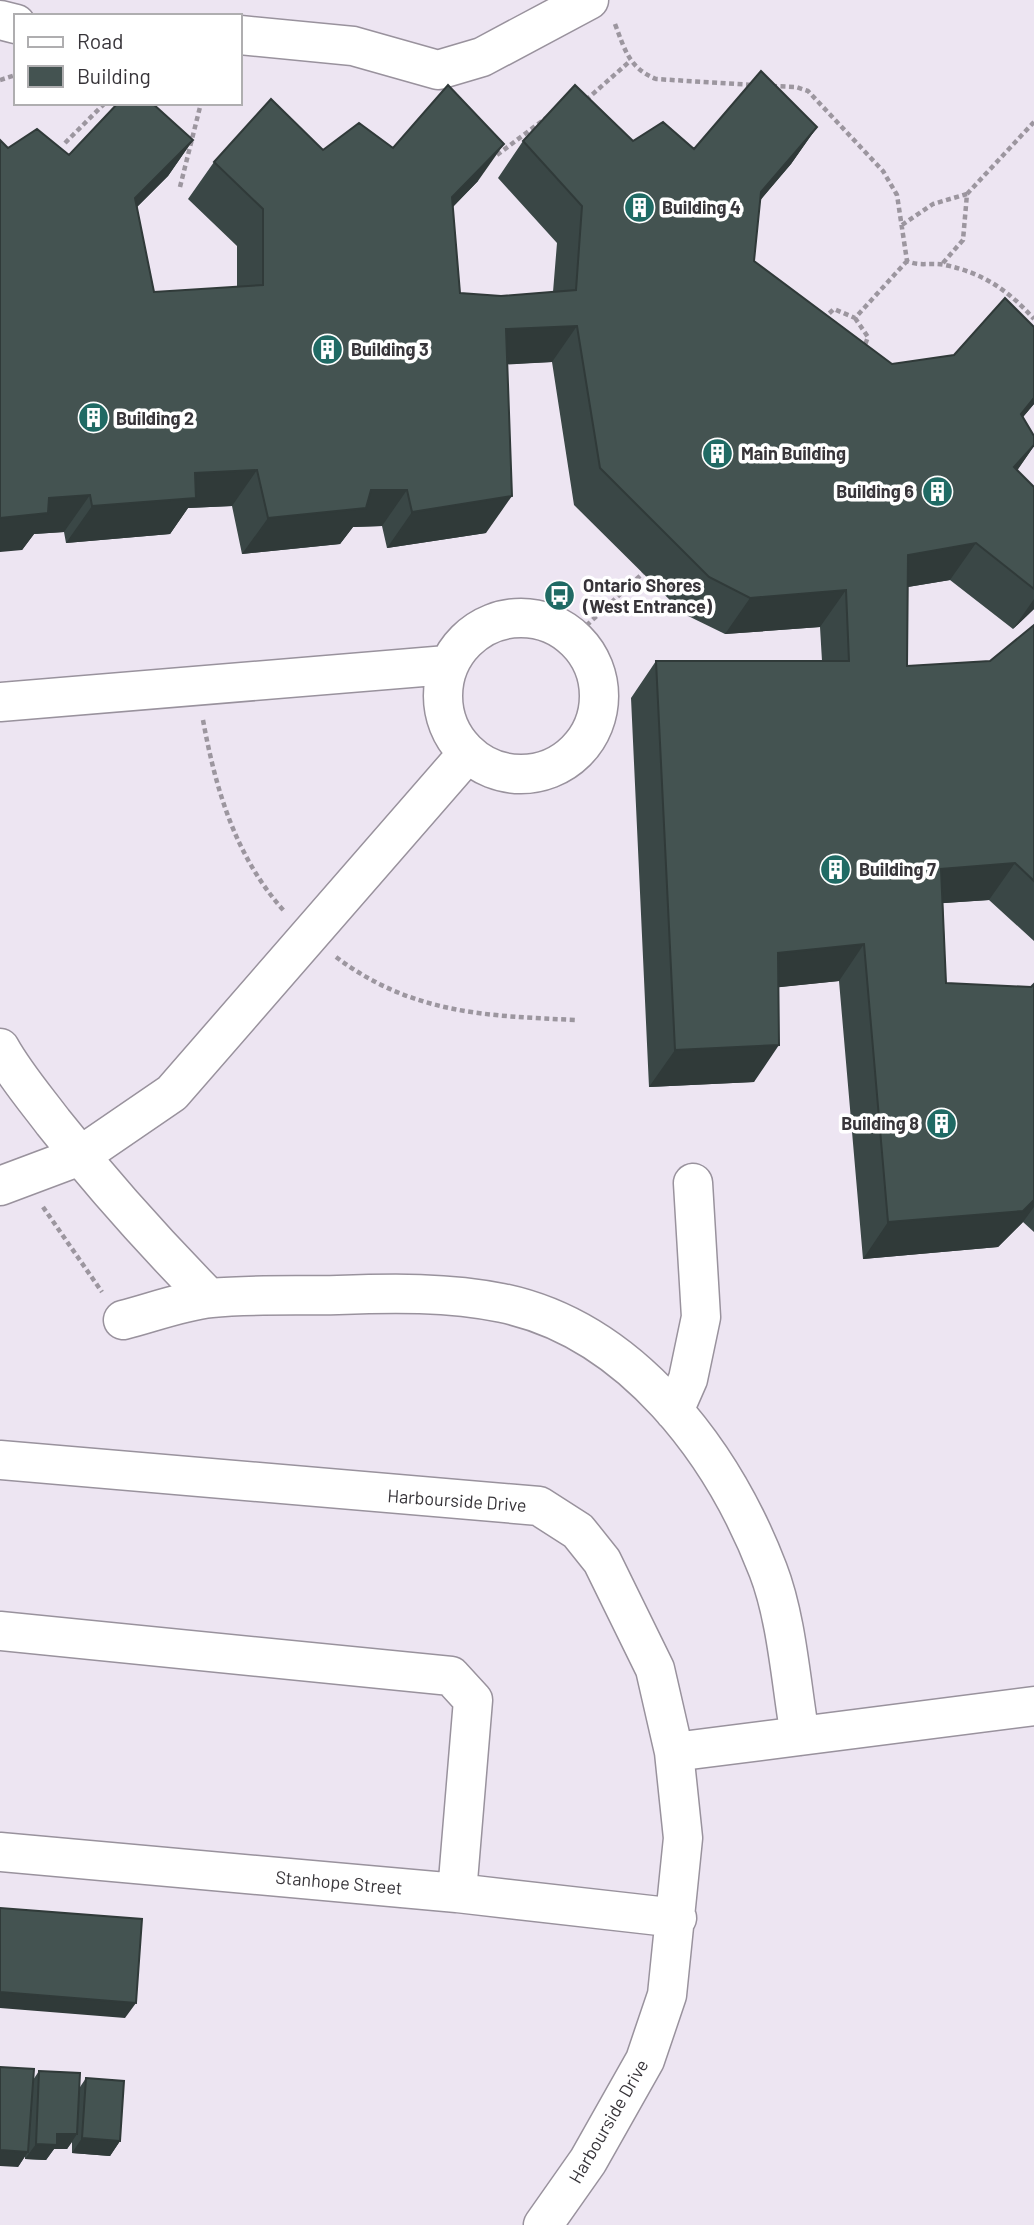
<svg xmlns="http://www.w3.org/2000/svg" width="1034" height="2225" viewBox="0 0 1034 2225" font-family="Barlow,sans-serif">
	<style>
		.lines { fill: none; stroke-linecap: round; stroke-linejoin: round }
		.minor-casing { stroke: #99929d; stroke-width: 41 }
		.path { stroke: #9c969f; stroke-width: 4.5; stroke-dasharray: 5 3.5; stroke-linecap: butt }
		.minor { stroke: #fff; stroke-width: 38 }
		.wall { fill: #3a4746 }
		.shaded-wall { fill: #303a39 }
		.building { fill: #445351; stroke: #303a39; stroke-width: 2 }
		.labels { text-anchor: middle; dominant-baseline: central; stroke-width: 7; stroke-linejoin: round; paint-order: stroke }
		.poi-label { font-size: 18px; font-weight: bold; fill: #373439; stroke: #fff; text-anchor: start }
		.street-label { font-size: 18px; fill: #373439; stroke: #fff }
	</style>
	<rect width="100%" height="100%" fill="#ede5f2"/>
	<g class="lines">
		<defs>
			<path id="minor" d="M0,20l16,4
				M240,35l113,11 85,24 44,-13 107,-57
				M443 696a78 78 0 1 1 156 0a78 78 0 1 1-156 0Z
				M0,702l447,-37
				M0,1048c15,27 35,50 53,74 49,62 101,120 156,176
				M0,1186l80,-30 92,-63 295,-339
				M123,1320c28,-7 59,-19 88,-22 42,-4 85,-2 127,-3 54,-2 110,-3 164,8 130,27 221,150 266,267 19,49 23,114 32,166l234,-30
				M674,1411l14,-32 13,-62 -8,-134
				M0,1460l539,46 39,25 24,30 53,108 19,83 9,86 -16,157 -22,65 -57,101 -45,64
				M0,1631l451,45 22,24 -16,193
				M674,1752l126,-16
				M0,1852l457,41 220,25"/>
		</defs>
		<!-- minor casing -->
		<use href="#minor" class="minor-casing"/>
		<!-- path -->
		<path class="path" d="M615,24c10,26 14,44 41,55l97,6
			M0,80l16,-5
			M772,86l24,1 12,4 75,80 14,24 10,66c13,6 24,1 38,4 38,8 63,25 89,54
			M586,100l43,-38
			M65,143l40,-40
			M497,155l49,-37
			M180,187l21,-84
			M967,194l67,-72
			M902,225l31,-21 34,-10 -4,46 -21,24
			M855,318l13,19 -5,13
			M823,319l11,-10 21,9 52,-57
			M574,637l69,-64
			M203,720c13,71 33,138 82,192
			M336,957c76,57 150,59 241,63
			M43,1207l59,85"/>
		<!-- minor -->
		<use href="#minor" class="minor"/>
	</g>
	<!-- wall -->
	<path class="wall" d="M817,127l-26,37 -31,36 -6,61 138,103 62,-9 80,-28v77l-11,13 11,19v10l-17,24 17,17v122l-21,20 -63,-49 -42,7 -1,79 83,-5 44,-36v316l-45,-41 -46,3 3,80 85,4 3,-3v248l-11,-10 -25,25 -135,12 -24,-278 -60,6 -25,95 -105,5 -18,-389 25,-37h166l-2,-34 -95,7 -41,-20 -110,-109 -22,-143 -44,2 -22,169 -99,15 -5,-22 -29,1 -13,17 -98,10 -10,-48 -44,2 -18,26 -104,9 -2,-11 -30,2 -12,16 -14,-402 61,7 124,-15 -25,36 -31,31 17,85 83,-5v-41l-49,-47 26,-37 109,-12 70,-2 85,33 -25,26 7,86 41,3 52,-4 4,-49 -59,-65 25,-37h110l61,8z
		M39,2071l41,16 6,-9 34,63 -10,15 -38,-3v-11l-5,7h-13l-8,11 -21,-1v-3l-7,11 15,-87z"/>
	<!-- shaded-wall -->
	<path class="shaded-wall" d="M817,127l-26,37 -55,65 25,-37z
		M193,140l-25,36 -59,59 26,-37z
		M504,144l-26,37 -52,53 26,-37z
		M577,326l-25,36 -71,4 25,-37z
		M1034,398v6l-39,46 26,-36z
		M1034,445v1l-22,32 2,-11z
		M257,470l-25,36 -44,2 -18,26 -104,9 26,-37 103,-33z
		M371,490h36l-25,36 -29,1 -13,17 -98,10 26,-36z
		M90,495l-26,37 -30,2 -12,16 -22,2v-34l49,-20z
		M512,496l-26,37 -99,15 25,-36z
		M976,543l-26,37 -67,11 25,-36z
		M846,590l-26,37 -95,7 25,-36z
		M1034,599v10l-21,20z
		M1015,863l-26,37 -73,5 25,-36z
		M864,944l-25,37 -86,9 25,-37z
		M779,1045l-25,37 -105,5 26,-37z
		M1034,1200v7l-11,15 -25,25 -135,12 25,-37z
		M0,1992l136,11 -11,15 -125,-10z
		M57,2134h20l-10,15h-13l-8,11 -21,-1 11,-15z
		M82,2138l38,3 -10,15 -38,-3z
		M0,2150l28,2 -10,15 -18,-1z"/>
	<!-- building -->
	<path class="building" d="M761,71l56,56 -56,65 -7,69 138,103 62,-9 51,-57 29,29v71l-13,16 13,22v9l-20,22 20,20v102l-58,-46 -68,12 -1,111 83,-5 44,-36v256l-19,-18 -74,6 5,114 85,4 3,-3v216l-11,11 -135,11 -24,-278 -86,9 1,92 -104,5 -19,-389h193l-3,-71 -96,8 -41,-21 -109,-109 -23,-142 -71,3 6,167 -100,16 -5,-22h-36l-5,18 -98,10 -11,-48 -62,3 1,25 -104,8 -2,-11 -41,3 -1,15 -48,5v-378l8,8 29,-19 32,26 49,-52h34l41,37 -58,58 19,94 109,-7v-76l-49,-47 57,-63 52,51 36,-27 34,25 55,-63 56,59 -52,53 8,96 41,3 75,-6 6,-84 -59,-65 52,-56 58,56 30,-19 31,27z
		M0,1908l142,11 -6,84 -136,-11z
		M0,2067l34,2 -6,83 -28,-2z
		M39,2071l41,2 -3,61h-20v11l-21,-1z
		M86,2078l38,3 -4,60 -38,-3z"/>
	<!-- icons -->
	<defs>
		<symbol id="building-disc" viewBox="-11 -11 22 22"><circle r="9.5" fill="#206a64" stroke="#fff"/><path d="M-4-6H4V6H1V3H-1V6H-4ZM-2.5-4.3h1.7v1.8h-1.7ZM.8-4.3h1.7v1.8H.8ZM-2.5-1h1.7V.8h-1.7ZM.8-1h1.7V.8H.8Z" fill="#fff"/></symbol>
		<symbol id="bus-disc" viewBox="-11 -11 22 22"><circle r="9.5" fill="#206a64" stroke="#fff"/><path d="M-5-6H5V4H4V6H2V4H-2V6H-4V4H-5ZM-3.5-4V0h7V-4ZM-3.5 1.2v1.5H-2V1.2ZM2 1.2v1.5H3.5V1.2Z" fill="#fff"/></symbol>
	</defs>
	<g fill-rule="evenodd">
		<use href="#building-disc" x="622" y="190" width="35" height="35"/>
		<use href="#building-disc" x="310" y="332" width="35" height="35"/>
		<use href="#building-disc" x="76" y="400" width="35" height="35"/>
		<use href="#building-disc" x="700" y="436" width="35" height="35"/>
		<use href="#building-disc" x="920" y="474" width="35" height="35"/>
		<use href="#bus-disc" x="542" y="578" width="35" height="35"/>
		<use href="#building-disc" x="818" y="852" width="35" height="35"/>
		<use href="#building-disc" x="924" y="1106" width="35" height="35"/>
	</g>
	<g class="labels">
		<!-- poi labels -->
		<g class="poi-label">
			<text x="662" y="207">Building 4</text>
			<text x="351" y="349">Building 3</text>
			<text x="116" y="418">Building 2</text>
			<text x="741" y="453">Main Building</text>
			<text x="914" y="491" text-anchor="end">Building 6</text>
			<text x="583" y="585">Ontario Shores<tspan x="583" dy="21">(West Entrance)</tspan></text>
			<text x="859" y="869">Building 7</text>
			<text x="919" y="1123" text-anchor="end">Building 8</text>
		</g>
		<!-- street labels -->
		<g class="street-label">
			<text transform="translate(457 1500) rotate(4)">Harbourside Drive</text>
			<text transform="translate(339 1882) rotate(5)">Stanhope Street</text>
			<text transform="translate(608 2121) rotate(-60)">Harbourside Drive</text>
		</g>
	</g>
	<!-- legend -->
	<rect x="14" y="14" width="228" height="91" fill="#ffffff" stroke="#afaeb0" stroke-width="2"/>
	<rect x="28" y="37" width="35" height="10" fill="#ffffff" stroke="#afaeb0" stroke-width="2"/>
	<text x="77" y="49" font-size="21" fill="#373439">Road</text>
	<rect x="28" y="66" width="35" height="21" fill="#445351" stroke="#afaeb0" stroke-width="2"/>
	<text x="77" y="84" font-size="21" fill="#373439">Building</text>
</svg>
